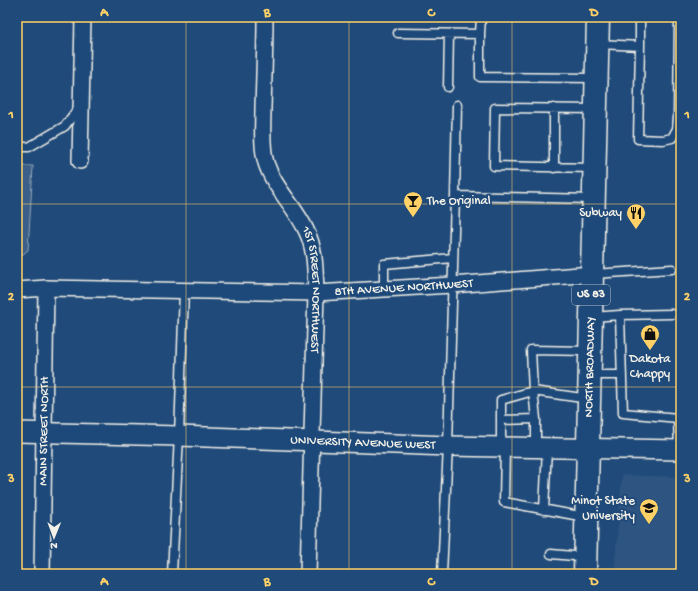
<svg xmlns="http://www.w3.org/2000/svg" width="698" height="591" viewBox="0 0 698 591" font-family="'Gochi Hand',sans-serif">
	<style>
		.built { fill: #2d5581 }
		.green { fill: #3a5f88; stroke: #97a8b8 }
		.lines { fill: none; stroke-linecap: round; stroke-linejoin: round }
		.service-casing { stroke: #f4f1e8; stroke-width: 11 }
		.minor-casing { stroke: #f4f1e8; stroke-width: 18 }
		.tertiary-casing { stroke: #f4f1e8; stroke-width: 22 }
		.primary-casing { stroke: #f4f1e8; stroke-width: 25 }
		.service { stroke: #1f4a7a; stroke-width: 8 }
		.minor { stroke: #1f4a7a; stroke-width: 15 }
		.tertiary { stroke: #1f4a7a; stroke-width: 19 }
		.primary { stroke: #1f4a7a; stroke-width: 22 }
		.grid { fill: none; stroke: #ffd166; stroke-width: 1; stroke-opacity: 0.55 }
		.labels { text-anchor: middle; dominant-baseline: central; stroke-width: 4; stroke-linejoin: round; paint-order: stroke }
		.shield { fill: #1f4a7a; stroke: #b4bfc7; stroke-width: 1 }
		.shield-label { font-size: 12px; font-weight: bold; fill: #f4f1e8 }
		.poi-label { font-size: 13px; fill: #f4f1e8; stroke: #1f4a7a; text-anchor: end }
		.street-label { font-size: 13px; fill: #f4f1e8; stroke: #1f4a7a }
		.neatline { fill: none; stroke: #ffd166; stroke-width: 1.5 }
		.grid-label { font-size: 13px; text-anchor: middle; font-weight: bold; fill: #ffd166 }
	</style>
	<rect width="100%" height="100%" fill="#1f4a7a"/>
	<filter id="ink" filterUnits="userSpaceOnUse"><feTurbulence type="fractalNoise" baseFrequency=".025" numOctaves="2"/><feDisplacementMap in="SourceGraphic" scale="8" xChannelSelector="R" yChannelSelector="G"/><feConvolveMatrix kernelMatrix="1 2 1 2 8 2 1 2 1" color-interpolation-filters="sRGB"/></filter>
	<g filter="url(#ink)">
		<!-- built -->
		<path class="built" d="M622,475l59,2v97h-67z"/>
		<!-- green -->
		<path class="green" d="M17,166h16l-5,84 -11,9z"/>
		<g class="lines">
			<defs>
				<path id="service" d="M398,33l82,1v43l116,1
					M480,34l1,-17
					M598,44l42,2v-29
					M640,46l-2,93 25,1 9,-2 5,-9 1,-12 1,-100
					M448,87l1,-53
					M457,105l-2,91 138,3
					M554,108v60
					M17,147h12l36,-21 14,-19
					M594,168l-100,-2 1,-58 100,1
					M593,274l79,-5
					M384,289v-25l69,-6
					M672,314l-52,1 3,98 55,5 1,32
					M592,317l28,-2
					M590,375h32
					M501,420l35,-1
					M501,446v-46l32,-9 -2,-41 58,1
					M505,447l-1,55 81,15
					M536,448v-29l-3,-28 56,8
					M544,510l3,-62
					M551,554l34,3
					M172,574l7,-138 5,-146
					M442,574l6,-128 7,-250"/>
				<g id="minor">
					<path id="s1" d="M265,17c0,30 -1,61 -2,91 0,18 -2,38 3,55 8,25 29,43 40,67 10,20 9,41 10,63l-8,281"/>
					<path d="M80,161l3,-144"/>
					<path id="s2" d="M17,290l29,-2 270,5 136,-8 140,-11"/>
					<path id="s3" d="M42,574l4,-286"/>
				</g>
				<g id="tertiary">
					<path id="s4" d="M17,432l162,4 269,10 233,4"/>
				</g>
				<g id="primary">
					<path id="s5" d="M585,574l13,-557"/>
				</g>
			</defs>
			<!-- service casing -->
			<use href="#service" class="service-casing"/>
			<!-- minor casing -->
			<use href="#minor" class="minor-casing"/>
			<!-- tertiary casing -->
			<use href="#tertiary" class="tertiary-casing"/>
			<!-- primary casing -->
			<use href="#primary" class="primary-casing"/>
			<!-- service -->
			<use href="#service" class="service"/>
			<!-- minor -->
			<use href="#minor" class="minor"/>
			<!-- tertiary -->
			<use href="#tertiary" class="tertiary"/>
			<!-- primary -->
			<use href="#primary" class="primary"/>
		</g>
	</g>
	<!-- grid -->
	<path class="grid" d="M186,17v557M349,17v557M512,17v557M17,204h664M17,387h664"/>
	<!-- icons -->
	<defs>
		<symbol id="bar-pin" viewBox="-11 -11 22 30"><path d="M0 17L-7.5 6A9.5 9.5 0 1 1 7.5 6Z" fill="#ffd166" stroke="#1f4a7a"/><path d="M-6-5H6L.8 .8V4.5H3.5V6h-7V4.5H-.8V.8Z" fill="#111"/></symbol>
		<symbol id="restaurant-pin" viewBox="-11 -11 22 30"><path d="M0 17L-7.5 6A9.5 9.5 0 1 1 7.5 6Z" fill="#ffd166" stroke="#1f4a7a"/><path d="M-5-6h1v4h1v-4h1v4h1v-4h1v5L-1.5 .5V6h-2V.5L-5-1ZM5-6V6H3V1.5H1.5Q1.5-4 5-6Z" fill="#111"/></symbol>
		<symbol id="shop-pin" viewBox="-11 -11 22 30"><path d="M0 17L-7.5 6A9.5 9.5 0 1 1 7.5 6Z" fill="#ffd166" stroke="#1f4a7a"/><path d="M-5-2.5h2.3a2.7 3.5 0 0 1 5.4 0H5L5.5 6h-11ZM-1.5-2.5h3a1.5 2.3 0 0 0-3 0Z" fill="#111"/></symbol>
		<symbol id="university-pin" viewBox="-11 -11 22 30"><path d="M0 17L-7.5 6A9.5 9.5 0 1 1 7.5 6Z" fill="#ffd166" stroke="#1f4a7a"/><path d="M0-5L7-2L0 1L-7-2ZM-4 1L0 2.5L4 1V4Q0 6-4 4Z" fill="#111"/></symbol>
	</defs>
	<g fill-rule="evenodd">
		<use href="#bar-pin" x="402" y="190" width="22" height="30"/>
		<use href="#restaurant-pin" x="625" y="202" width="22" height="30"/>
		<use href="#shop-pin" x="639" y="323" width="22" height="30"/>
		<use href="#university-pin" x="638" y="497" width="22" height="30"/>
	</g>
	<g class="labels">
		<!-- shield labels -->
		<rect class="shield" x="572" y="285" width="38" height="20" rx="3"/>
		<g class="shield-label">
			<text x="591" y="295">US 83</text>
		</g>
		<!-- poi labels -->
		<g class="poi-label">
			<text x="427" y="201" text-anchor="start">The Original</text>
			<text x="622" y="213">Subway</text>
			<text x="650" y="359" text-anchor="middle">Dakota<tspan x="650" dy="15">Chappy</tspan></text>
			<text x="635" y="501">Minot State<tspan x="635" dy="15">University</tspan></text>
		</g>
		<!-- street labels -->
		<g class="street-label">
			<text stroke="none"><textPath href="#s2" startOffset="387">8TH AVENUE NORTHWEST</textPath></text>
			<text stroke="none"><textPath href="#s1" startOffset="285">1ST STREET NORTHWEST</textPath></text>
			<text stroke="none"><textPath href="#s5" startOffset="207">NORTH BROADWAY</textPath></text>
			<text stroke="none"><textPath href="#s3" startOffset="143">MAIN STREET NORTH</textPath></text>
			<text stroke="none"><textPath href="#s4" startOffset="346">UNIVERSITY AVENUE WEST</textPath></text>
		</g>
	</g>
	<!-- margin -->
	<rect width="698" height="591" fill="none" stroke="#1f4a7a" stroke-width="44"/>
	<!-- north arrow -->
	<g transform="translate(54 537) rotate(181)" stroke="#1f4a7a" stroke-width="3" paint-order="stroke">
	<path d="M0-3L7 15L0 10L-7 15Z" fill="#f4f1e8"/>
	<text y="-6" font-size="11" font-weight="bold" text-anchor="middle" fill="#f4f1e8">N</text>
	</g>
	<rect x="22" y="22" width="654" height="547" class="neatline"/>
	<g class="grid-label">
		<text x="104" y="16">A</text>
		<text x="267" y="16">B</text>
		<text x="431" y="16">C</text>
		<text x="594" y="16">D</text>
		<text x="11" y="118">1</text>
		<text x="687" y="118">1</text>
		<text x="11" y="300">2</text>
		<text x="687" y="300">2</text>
		<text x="11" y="482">3</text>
		<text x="687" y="482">3</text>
		<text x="104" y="585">A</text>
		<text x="267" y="585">B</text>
		<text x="431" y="585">C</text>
		<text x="594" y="585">D</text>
	</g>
</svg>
